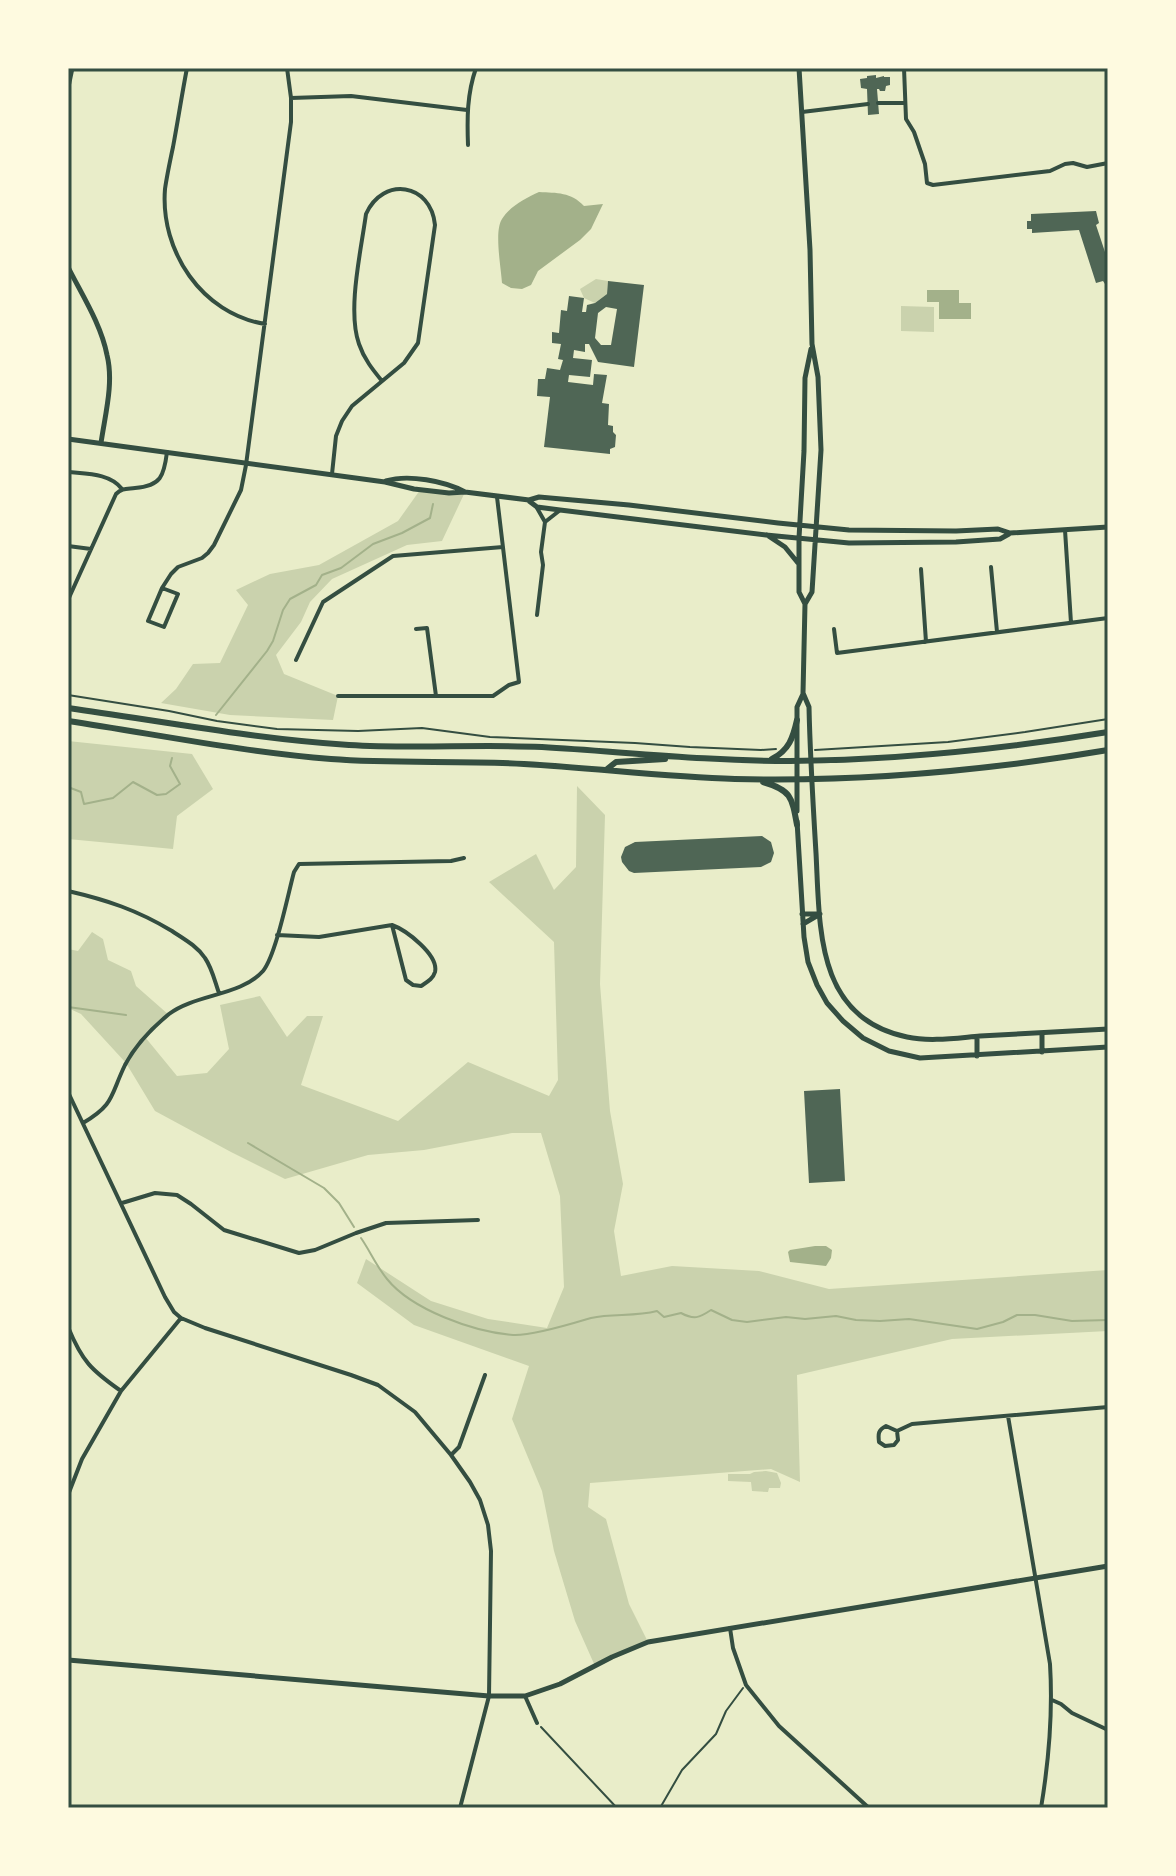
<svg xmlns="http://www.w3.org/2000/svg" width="1176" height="1876" viewBox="0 0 1176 1876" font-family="'Public Sans',sans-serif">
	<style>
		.green { fill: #cad2ad }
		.water { fill: #a3b18a }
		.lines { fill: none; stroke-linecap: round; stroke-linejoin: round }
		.stream { stroke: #a3b18a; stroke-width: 2 }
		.building { fill: #4f6655; fill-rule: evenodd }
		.path { stroke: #344e41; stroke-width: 2 }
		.minor { stroke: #344e41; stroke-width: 4 }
		.tertiary { stroke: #344e41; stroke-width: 5 }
		.primary { stroke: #344e41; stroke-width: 6 }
		.neatline { fill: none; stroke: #344e41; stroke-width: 3 }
	</style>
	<rect width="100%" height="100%" fill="#e9edc9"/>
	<!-- green -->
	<path class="green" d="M596,279l12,2 -1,13 -12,9 -11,-5 -4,-9z
		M901,306l33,1v25l-33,-1z
		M420,490l45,2 -23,49 -35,4 -75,34 -22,23 -9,20 -25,33 8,19 54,22 -5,24 -103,-5 -69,-12 15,-14 17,-25 27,-1 28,-58 -12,-15 34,-16 49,-9 79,-44z
		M68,741l124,13 21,35 -36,27 -4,33 -105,-10z
		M577,786l28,29 -5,169 10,127 13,73 -9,47 7,45 51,-10 87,5 70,18 279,-19v61l-156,8 -155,36 3,107 -29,-13 -181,14 -2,24 18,12 23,85 19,38 -53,24 -20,-45 -21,-70 -12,-60 -30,-72 17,-53 -115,-41 -57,-42 9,-24 65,42 57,18 59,9 17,-41 -4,-91 -19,-63h-29l-88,17 -56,5 -83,24 -54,-27 -76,-41 -29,-48 -45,-49 -13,-6v-59l10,2 14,-19 11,7 5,21 23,11 5,15 33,29 -24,22 32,39 30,-3 22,-24 -9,-44 40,-9 27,41 20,-21h16l-22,69 97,36 70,-59 81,34 9,-16 -4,-138 -65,-60 47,-28 18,36 22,-23z
		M766,1471l11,2 4,10 -1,5h-11l-1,4 -16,-1 -1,-9 -23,-1v-7h22l4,-2z"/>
	<!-- water -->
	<path class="water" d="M539,192c18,1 32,0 45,14l19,-2 -12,25 -11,11 -42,31 -7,14 -9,4 -11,-1 -9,-5c-1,-16 -8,-52 0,-64 8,-13 24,-21 37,-27z
		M927,290h32v13h12v16h-32v-17h-12z
		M815,1246h11l6,4 -1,8 -5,8 -36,-4 -2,-10 2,-2z"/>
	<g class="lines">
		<!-- stream -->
		<path class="stream" d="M216,715l51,-64 6,-10 10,-31 7,-11 26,-14 6,-10 19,-7 32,-24 29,-11 28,-15 3,-14
			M68,787l13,5 3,12 29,-6 20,-16 24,13 9,-1 14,-10 -10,-18 2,-8
			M68,1007l58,8
			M248,1143l76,45 15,15 15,24
			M361,1238c9,13 16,29 26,41 25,31 87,53 126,56 20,1 58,-11 78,-17 22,-5 43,-1 66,-7l7,6 17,-4c13,7 18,5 30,-3l21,10 15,2 39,-5 19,2 31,-3 20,4 24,1 29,-2 68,10 26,-7 14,-7h18l37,6 36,-1"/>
	</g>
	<!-- building -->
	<path class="building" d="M876,75v3l8,-2v1h6v8l-4,1 -1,5h-5l-1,-2h-2l2,25 -11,1 -1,-26 -6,-1 -1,-9 7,-1v-2z
		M1096,211l3,12 -3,2 12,36v22l-3,1 -2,-3 -7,2 -17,-53 -47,3v-4h-5v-8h4v-7z
		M608,281l36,4 -10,82 -36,-5 -9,-18h-4v8l-11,-2 -1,8 19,2 -2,17 -21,-2 -1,7 25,3 1,-11 13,1 -5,28 7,1 -1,21 5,1v6l3,3 -1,12 -5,2v5l-66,-7 6,-50 -13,-1 1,-17h7l2,-11 13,2 3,-10 -5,-1 3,-15 -9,-1v-11l7,1 2,-23 6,1 2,-15 15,2 -2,14h4l1,-7 8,-2 12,-9zM606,307l11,2 -6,36h-10l-6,-7 3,-25z
		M762,836l9,6 3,11 -3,9 -10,5 -127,6 -5,-2 -7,-9 -1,-5 4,-10 10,-5z
		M840,1089l5,92 -36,2 -5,-92z"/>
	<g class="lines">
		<!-- path -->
		<path class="path" d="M68,695l101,16 48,10 60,8 81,2 64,-3 68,9 145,6 55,4 71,3 15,-1
			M815,750l133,-8 77,-10 83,-13
			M541,1727l76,81
			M660,1808l22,-38 34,-36 10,-23 17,-23"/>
		<!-- minor -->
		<path class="minor" d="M187,68c-5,26 -9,52 -14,79 -3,14 -6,28 -8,42 -5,62 37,125 100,135
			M904,68l2,51 8,13 11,32 2,19 6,2 117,-14 15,-7 8,-1 14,4 21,-4
			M291,98l60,-2 116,14
			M878,103h26
			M802,112l66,-8
			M468,145c-1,-27 -1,-51 8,-77
			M68,472c18,2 42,1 54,17
			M332,474l4,-38 6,-15 10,-15 52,-43 14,-20 17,-118c-4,-42 -52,-49 -69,-11 -5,37 -19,96 -7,130 5,15 14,26 23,37
			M545,522l14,-11
			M1065,530l6,93
			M68,546l23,3
			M991,567l6,65
			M921,569l5,73
			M162,588l16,6 -14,33 -16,-6 14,-33 9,-14 7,-7 24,-9 6,-5 6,-8 27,-55 5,-25 45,-343v-24l-4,-30
			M68,600l48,-106c6,-6 10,-5 19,-6 26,-2 29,-12 32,-36
			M537,615l6,-50 -2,-13 4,-30 -8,-14
			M416,629l11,-1 9,68
			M834,629l3,24 271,-35
			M296,660l27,-58 70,-46 110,-9
			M338,696h155l16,-11 10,-3 -22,-185
			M68,891c39,9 69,19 104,40 12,8 25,15 33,27 7,10 10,24 14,35
			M277,935l42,2 73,-12c14,5 47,30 43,47 -2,7 -8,10 -14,14l-8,-1 -7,-5 -14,-55
			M68,1092l97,205 9,15 7,6 24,10 146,47 27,10 37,27 36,43 19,27 10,18 8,25 3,26 -2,145 -29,112
			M83,1123c32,-19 27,-27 42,-58 10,-19 27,-37 44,-51 26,-20 72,-18 94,-43 13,-16 25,-77 31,-99l5,-8 152,-3 13,-3
			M122,1203l33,-10 22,2 14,9 33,26 75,23 16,-3 41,-17 30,-10 92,-3
			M68,1327c14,34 23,43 53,64
			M1008,1416l42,248c3,49 -1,96 -9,144
			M897,1431l1,9 -4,5 -9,1 -6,-4c-1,-8 -1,-12 7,-16l11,5 15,-7 196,-17
			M451,1455l8,-8 26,-72
			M68,1495l14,-36 39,-68 60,-73
			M730,1628l3,20 13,37 33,41 90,82
			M525,1696l12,27
			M1052,1700l9,4 11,9 36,17"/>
		<!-- tertiary -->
		<path class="tertiary" d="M799,68l11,182 2,94 6,33 3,73 -9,142 -7,12 -2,89 6,14c1,48 4,97 7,146 4,74 -1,165 91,184 23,5 49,1 73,-1 43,-2 85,-5 128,-7
			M68,87l4,-19
			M68,267c14,28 33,57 39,88 7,28 -2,60 -6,88
			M68,439l317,43 29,7 35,4 16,-1 64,8 10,-3 90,8 149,18 71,7 107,1 42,-2 12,4 98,-6
			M386,481c22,-7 59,0 79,11
			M529,501l8,6 23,3 206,25 83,8 107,-1 44,-3 9,-5
			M767,535l18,12 13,16
			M805,604l-6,-12v-54l5,-87 1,-73 6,-29
			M797,811v-104l6,-13
			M797,821l7,116 4,25 9,23 10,18 16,18 20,17 26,13 31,7 188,-11
			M802,914h18l-17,10
			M977,1037v19
			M1042,1052v-19
			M68,1660l362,31 59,5h36l35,-12 52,-27 36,-15 460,-76"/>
		<!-- primary -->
		<path class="primary" d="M68,708c93,13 187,31 281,37 65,4 129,-1 193,2 83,5 165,14 248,14 106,-1 213,-12 318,-29
			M68,721c87,13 175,31 263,38 64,5 129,1 193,5 71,4 141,13 211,15 126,3 249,-8 373,-29
			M772,759c17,-9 21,-21 25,-39
			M606,770l10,-8 49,-3
			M763,782c28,8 29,15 34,43"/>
	</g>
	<!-- border -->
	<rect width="1176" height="1876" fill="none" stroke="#fefae0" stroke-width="140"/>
	<rect x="70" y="70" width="1036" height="1736" class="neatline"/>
</svg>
